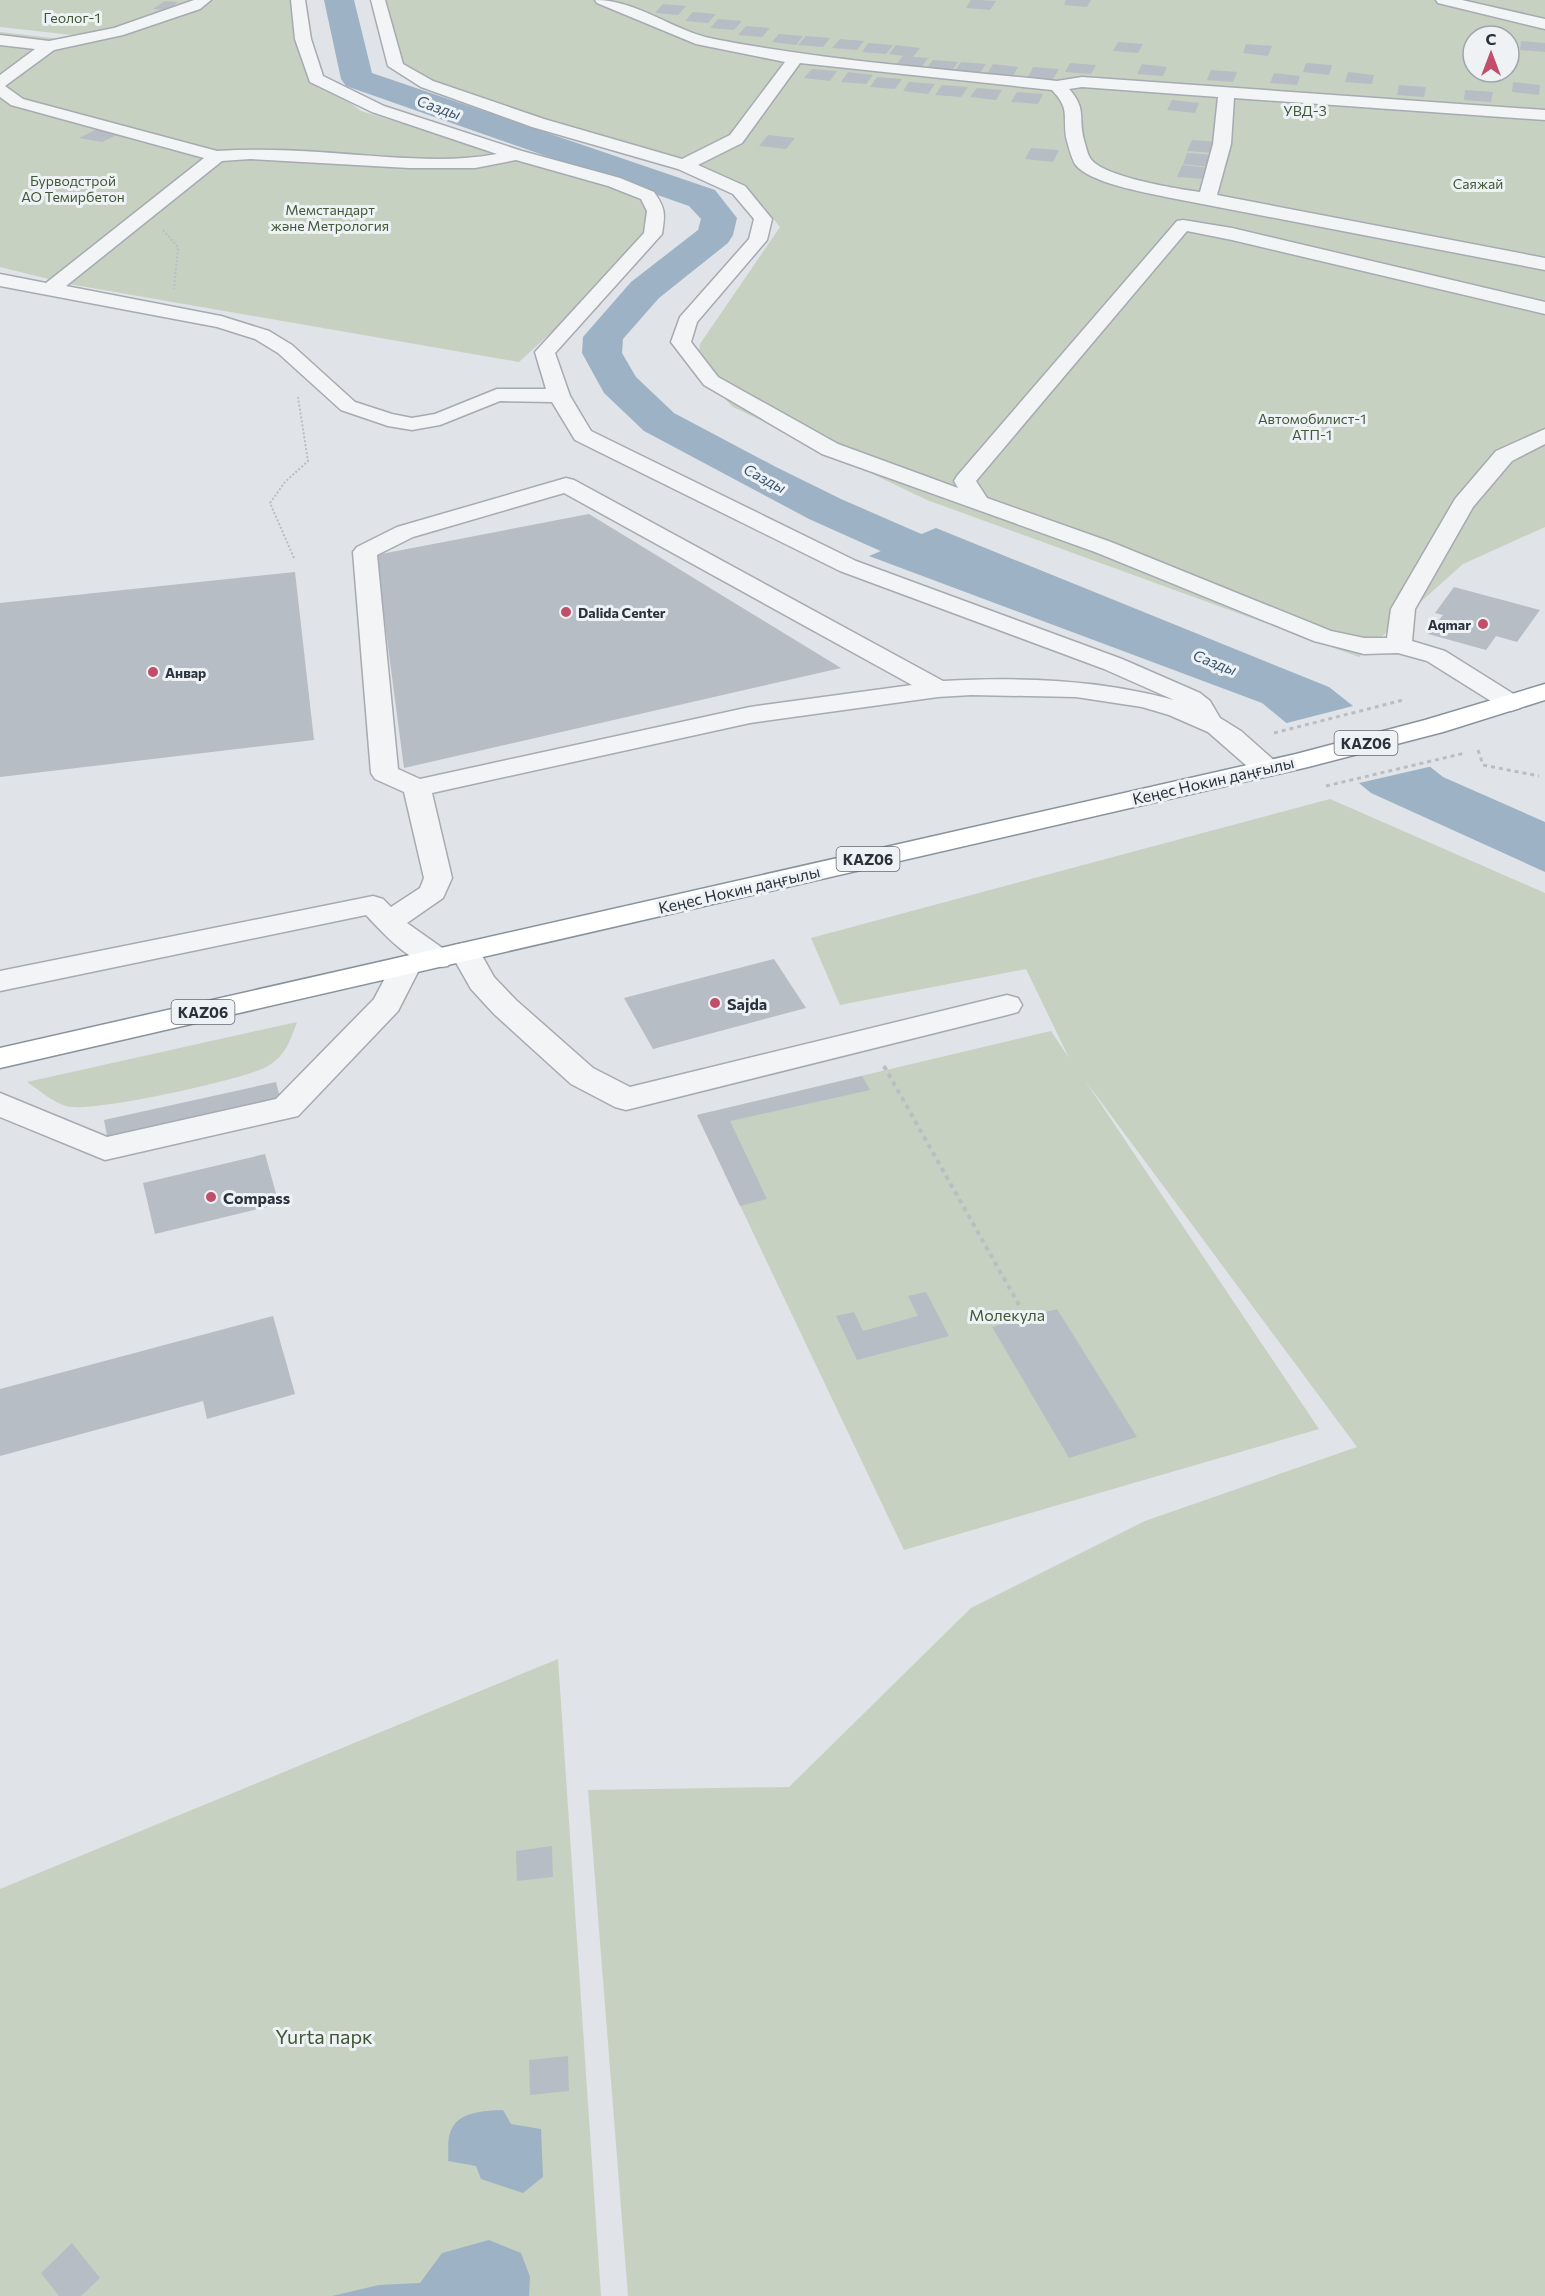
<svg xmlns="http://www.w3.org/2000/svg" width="1545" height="2296" viewBox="0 0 1545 2296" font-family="Commissioner,sans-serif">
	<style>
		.green { fill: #c6d1c1; fill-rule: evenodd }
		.water { fill: #9db3c5 }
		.pier { fill: #e0e3e7 }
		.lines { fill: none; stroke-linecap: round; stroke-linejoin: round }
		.river { fill: #9db3c5; fill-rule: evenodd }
		.building { fill: #b7bdc4 }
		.minor-casing { stroke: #a6aab1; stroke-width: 3 }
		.highway-casing { stroke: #88929d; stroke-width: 3 }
		.path-far2 { stroke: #babec2; stroke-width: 2; stroke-dasharray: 2 2; stroke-linecap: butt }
		.path-far1 { stroke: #babec2; stroke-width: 3; stroke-dasharray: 4 4; stroke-linecap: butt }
		.path { stroke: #babec2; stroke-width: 4; stroke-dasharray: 4.5 4.5; stroke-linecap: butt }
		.minor { fill: #f2f4f6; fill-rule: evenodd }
		.highway { fill: #fff; fill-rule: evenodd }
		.poi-dot { fill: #c24f69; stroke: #eff2f5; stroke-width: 2 }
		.labels { text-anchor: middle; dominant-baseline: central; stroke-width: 6; stroke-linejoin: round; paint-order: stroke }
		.far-park-label { font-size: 14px; fill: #415838; stroke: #eff2f5 }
		.far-poi-label { font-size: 14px; font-weight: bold; fill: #2a323d; stroke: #eff2f5; text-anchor: start }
		.far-water-label { font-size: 15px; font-style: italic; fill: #37546e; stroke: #eff2f5 }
		.shield { fill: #eff2f5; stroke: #656c74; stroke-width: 1.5 }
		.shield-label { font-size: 15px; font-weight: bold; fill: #2a323d }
		.street-label { font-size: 16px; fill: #2a323d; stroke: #eff2f5 }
		.poi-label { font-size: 16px; font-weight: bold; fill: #2a323d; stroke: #eff2f5; text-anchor: start }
		.park-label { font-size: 16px; fill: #415838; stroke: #eff2f5 }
		.near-park-label { font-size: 20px; fill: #415838; stroke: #eff2f5 }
	</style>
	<rect width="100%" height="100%" fill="#e0e3e7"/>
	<!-- green -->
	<path class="green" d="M0,0h301l13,77 47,34 254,78 38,18 -7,38 -127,117 -450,-78 -69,-17v-235l87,10 -6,-6 -81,-9z
		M382,0h1163v527l-82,37 -104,93 -432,-157 -194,-93 -36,-36 3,-27 80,-117 -23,-28 -41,-24 -254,-74 -49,-19 -15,-23zM1473,36h36v36h-36z
		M1330,799l215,94v1403h-917l-40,-506 201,-3 182,-179 174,-87 212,-74 -273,-368 235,350 -415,121 -207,-435 354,-84 18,27 -43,-89 -186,36 -29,-67z
		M297,1022c-7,19 -11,33 -29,44 -21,13 -181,48 -202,40 -14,-4 -28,-17 -39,-24z
		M558,1659l43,637h-601v-407z"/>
	<!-- water -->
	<path class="water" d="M936,528l393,159 114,90 102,45v50l-174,-79 -109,-90 -393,-147z
		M503,2110l8,14 30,5 2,48 -20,16 -42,-14 -5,-13 -28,-5c1,-8 -1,-20 2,-28 7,-22 34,-22 53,-23z
		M489,2240l32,13 9,24 -1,19h-197l47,-11 41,-2 22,-30z"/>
	<!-- pier -->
	<path class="pier" d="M1357,705l76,61 -78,18 -72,-60z"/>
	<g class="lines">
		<!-- river -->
		<path class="river" d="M324,0h30l18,73 343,117 22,28 -4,17 -5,8 -69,55 -36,41 -1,14 14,24 38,36 102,54 65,32 78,34 84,32 7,10 -7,10 -17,4 -17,-4 -84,-32 -76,-34 -165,-88 -40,-38 -22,-40 1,-16 48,-55 67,-52 3,-11 -12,-13 -343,-120 -5,-7z"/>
	</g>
	<!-- building -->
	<path class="building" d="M971,0h8l17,1 -6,9 -24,-2z
		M1066,0h25l-4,7 -23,-2z
		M165,1l13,1 -11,8 -14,-1z
		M663,4l23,2 -8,9 -23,-2z
		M693,12l23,2 -8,9 -23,-2z
		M718,19l24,2 -8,9 -24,-2z
		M746,26l24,2 -8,9 -24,-2z
		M779,34l24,2 -7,9 -24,-3z
		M806,36l24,2 -7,9 -25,-2z
		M840,39l24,2 -7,9 -25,-2z
		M1521,41l24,2v9l-25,-2z
		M1118,42l25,2 -5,9 -25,-2z
		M868,43l25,2 -7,9 -24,-2z
		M1246,44l26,2 -4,10 -25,-3z
		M896,45l24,3 -7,9 15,1 -7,10 -25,-3 7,-9 -14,-2z
		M933,60l25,2 -7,10 -25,-3z
		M961,62l25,2 -6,9 -25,-2z
		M1070,63l26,2 -5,9 -26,-2z
		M1306,63l26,2 -3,10 -26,-3z
		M993,64l25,3 -5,9 -26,-2z
		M1142,64l25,3 -4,9 -26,-2z
		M1033,67l26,2 -6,10 -25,-2z
		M812,69l25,2 -7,10 -26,-3z
		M1211,70l26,2 -4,10 -26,-2z
		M848,72l25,3 -7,9 -25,-2z
		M1348,72l26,3 -2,9 -27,-2z
		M1274,73l26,3 -3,9 -27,-2z
		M877,77l25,2 -7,10 -25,-2z
		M909,82l26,2 -7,10 -25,-3z
		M1513,82l27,3 -1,10 -27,-3z
		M942,85l26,2 -7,10 -26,-2z
		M1399,85l27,2 -2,10 -27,-2z
		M977,88l25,2 -6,10 -26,-3z
		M1465,90l28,2 -2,10 -27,-2z
		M1017,92l26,2 -5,10 -27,-2z
		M1172,100l27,3 -4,10 -28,-3z
		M97,129l22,5 -17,8 -23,-4z
		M768,135l27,3 -9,11 -27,-3z
		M1192,140l27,2 -4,11 -28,-2z
		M1031,148l28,2 -6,12 -28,-3z
		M1187,153l28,2 -4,12 -28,-3z
		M1182,165l28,3 -4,11 -29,-2z
		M589,514l252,154 -437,100 -28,-213z
		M295,572l19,168 -314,37v-174z
		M1454,587l86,23 -23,32 -21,-6 -10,14 -58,-16 15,-19 -8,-2z
		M774,959l32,49 -153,41 -29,-51z
		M862,1076l8,14 -140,31 37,78 -27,7 -43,-91z
		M276,1082l9,34 -174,40 -7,-36z
		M265,1154l14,50 -124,30 -12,-51z
		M926,1292l23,44 -92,24 -21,-44 18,-4 9,19 55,-15 -10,-20z
		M1057,1309l80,128 -68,21 -77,-131z
		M273,1316l22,78 -88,25 -4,-18 -203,55v-67z
		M552,1846l1,31 -36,4 -1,-30z
		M568,2056l1,35 -39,4 -1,-35z
		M72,2243l28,35 -19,18h-22l-18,-23z"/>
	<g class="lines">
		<defs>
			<path id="minor" d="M194,0h17l-11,9 -77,26 -69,15 -49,36 18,13 194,52c57,-4 114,2 170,6 36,2 74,4 110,-3l-125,-42 -62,-30 -15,-43 -4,-39h14l6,39 12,37 61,30 138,45 98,27 34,14c12,17 11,22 8,42l-107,119 15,43 21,35 265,130 266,98 78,34 10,8 10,17 21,13 35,31 3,6 -3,6 -10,2 -10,-2 -48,-42 -39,-17 -27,-8 -66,-10 -105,-2 -33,2 -188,26 -318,70 20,85 -9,20 -36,25 41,29 4,7 -4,7c-30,7 -63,-31 -82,-51l-366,76v-20l373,-75 10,3 8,8 29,-19 4,-10 -20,-86 -29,-13 -4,-6 -18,-221 4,-5 40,-20 169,-49 8,2 369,201c78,-4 155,-2 231,19l-70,-31 -264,-98 -265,-131 -23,-38 -52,-1 -60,24 -28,5 -24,-4 -47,-16 -63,-57 -23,-14 -38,-12 -217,-41v-12l46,9 158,-125 -193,-53 -11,-8v-22l35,-26 -35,-4v-10l49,6 65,-13zM250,159l159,9h66l41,-8 92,26 33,13 6,12 -3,22 -109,119 11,37h-49l-62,25 -23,4 -20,-4 -37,-12 -63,-57 -23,-14 -48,-15 -155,-30 156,-125zM564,493l348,192 -162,22 -330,72 -22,-10 -21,-214 36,-18z
				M371,0h14l18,64 30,17 111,38 138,40 48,-24 55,-73 -89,-18 -99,-41 -2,-3c43,0 78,31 119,39 113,22 229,30 343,42l25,-4 463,33v10l-311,-22 -3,46 -14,51 328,63v12l-379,-73c-22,-5 -77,-14 -91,-33 -4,-7 -7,-19 -9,-27 -3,-23 4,-28 -14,-47l-252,-27 -58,80 -44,22 47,21 27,33 -5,21 -70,82 -6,20 27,35 120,67 120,44 -4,-7 3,-5 220,-255 6,-1 49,8 313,74v12l-313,-74 -45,-9 -211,250 11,17 124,44 220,89 33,7h23l4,-29 64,-110 41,-48 49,-22v15l-33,17 -39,46 -58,102 -3,32 33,10 75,47 4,5 -4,5 -9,3 -9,-3 -75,-47 -29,-8 -34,1 -50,-13 -219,-89 -273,-98 -118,-69 -33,-43 9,-25 69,-78 5,-20 -21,-25 -55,-25 -146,-42 -111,-40 -33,-21zM1082,87l136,10 -5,47 -13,48c-22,-3 -98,-15 -110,-34 -3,-5 -4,-12 -6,-18 -6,-23 3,-31 -15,-51z
				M1436,0h26l83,19v10l-107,-26z
				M465,943l11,2 18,32 22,23 77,68 37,19 377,-92 11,3 4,7 -4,7 -11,3 -381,95 -11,-3 -44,-23 -77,-70 -23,-25 -21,-37 4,-7z
				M406,956l11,3 4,7 -23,45 -100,105 -193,44 -105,-43v-24l107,44 169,-38 98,-100 21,-40z"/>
			<path id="highway" d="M1545,684v16l-102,32 -135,35 -1308,301v-20l1296,-294 129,-34z"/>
		</defs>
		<!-- minor casing -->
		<use href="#minor" class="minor-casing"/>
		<!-- highway casing -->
		<use href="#highway" class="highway-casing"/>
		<!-- path-far2 -->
		<path class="path-far2" d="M163,230l15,17 -4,42
			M294,558l-24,-55 15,-21 23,-21 -10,-64"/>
		<!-- path-far1 -->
		<path class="path-far1" d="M1274,733l129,-33
			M1478,750l5,15 56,11
			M1326,786l139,-33"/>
		<!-- path -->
		<path class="path" d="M884,1066l135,239"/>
		<!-- minor -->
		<use href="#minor" class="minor"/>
		<!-- highway -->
		<use href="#highway" class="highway"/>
	</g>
	<!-- markers -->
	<g class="poi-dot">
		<circle cx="566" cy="612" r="6"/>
		<circle cx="1483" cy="624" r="6"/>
		<circle cx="153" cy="672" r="6"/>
		<circle cx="715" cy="1003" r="6"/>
		<circle cx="211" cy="1197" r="6"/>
	</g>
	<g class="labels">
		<!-- far-park labels -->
		<g class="far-park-label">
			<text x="72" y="17">Геолог-1</text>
			<text x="1305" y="110">УВД-3</text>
			<text x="73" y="180">Бурводстрой<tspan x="73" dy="16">АО Темирбетон</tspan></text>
			<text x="1478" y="183">Саяжай</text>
			<text x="330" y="209">Мемстандарт<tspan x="330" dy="16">және Метрология</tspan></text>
			<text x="1312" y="418">Автомобилист-1<tspan x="1312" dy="16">АТП-1</tspan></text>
		</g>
		<!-- far-poi labels -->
		<g class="far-poi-label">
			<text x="578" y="612">Dalida Center</text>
			<text x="1471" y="624" text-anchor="end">Aqmar</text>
			<text x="165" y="672">Анвар</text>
		</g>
		<!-- far-water labels -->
		<g class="far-water-label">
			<text transform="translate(439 107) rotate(19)">Сазды</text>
			<text transform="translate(765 478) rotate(28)">Сазды</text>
			<text transform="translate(1215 662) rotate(21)">Сазды</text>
		</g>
		<!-- shield labels -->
		<g class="shield">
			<rect x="1334.5" y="731" width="63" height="24" rx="4.5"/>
			<rect x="836.5" y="847" width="63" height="24" rx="4.5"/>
			<rect x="171.5" y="1000" width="63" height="24" rx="4.5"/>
		</g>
		<g class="shield-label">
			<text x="1366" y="743">KАZ06</text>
			<text x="868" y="859">KАZ06</text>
			<text x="203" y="1012">KАZ06</text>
		</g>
		<!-- street labels -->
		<g class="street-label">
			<text transform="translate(1213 780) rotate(-13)">Кеңес Нокин даңғылы</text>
			<text transform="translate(739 889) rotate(-13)">Кеңес Нокин даңғылы</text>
		</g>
		<!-- poi labels -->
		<g class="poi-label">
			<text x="727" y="1003">Sajda</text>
			<text x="223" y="1197">Compass</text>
		</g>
		<!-- park labels -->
		<g class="park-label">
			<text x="1007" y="1314">Молекула</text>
		</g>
		<!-- near-park labels -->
		<g class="near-park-label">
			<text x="324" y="2036">Yurta парк</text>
		</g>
	</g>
	<!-- north arrow -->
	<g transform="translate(1491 54)"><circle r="28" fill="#eff2f5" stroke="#a0a5ab" stroke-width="1.5"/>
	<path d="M0-4.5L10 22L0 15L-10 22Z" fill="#c24f69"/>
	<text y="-9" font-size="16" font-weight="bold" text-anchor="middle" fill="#2a323d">С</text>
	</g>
</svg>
